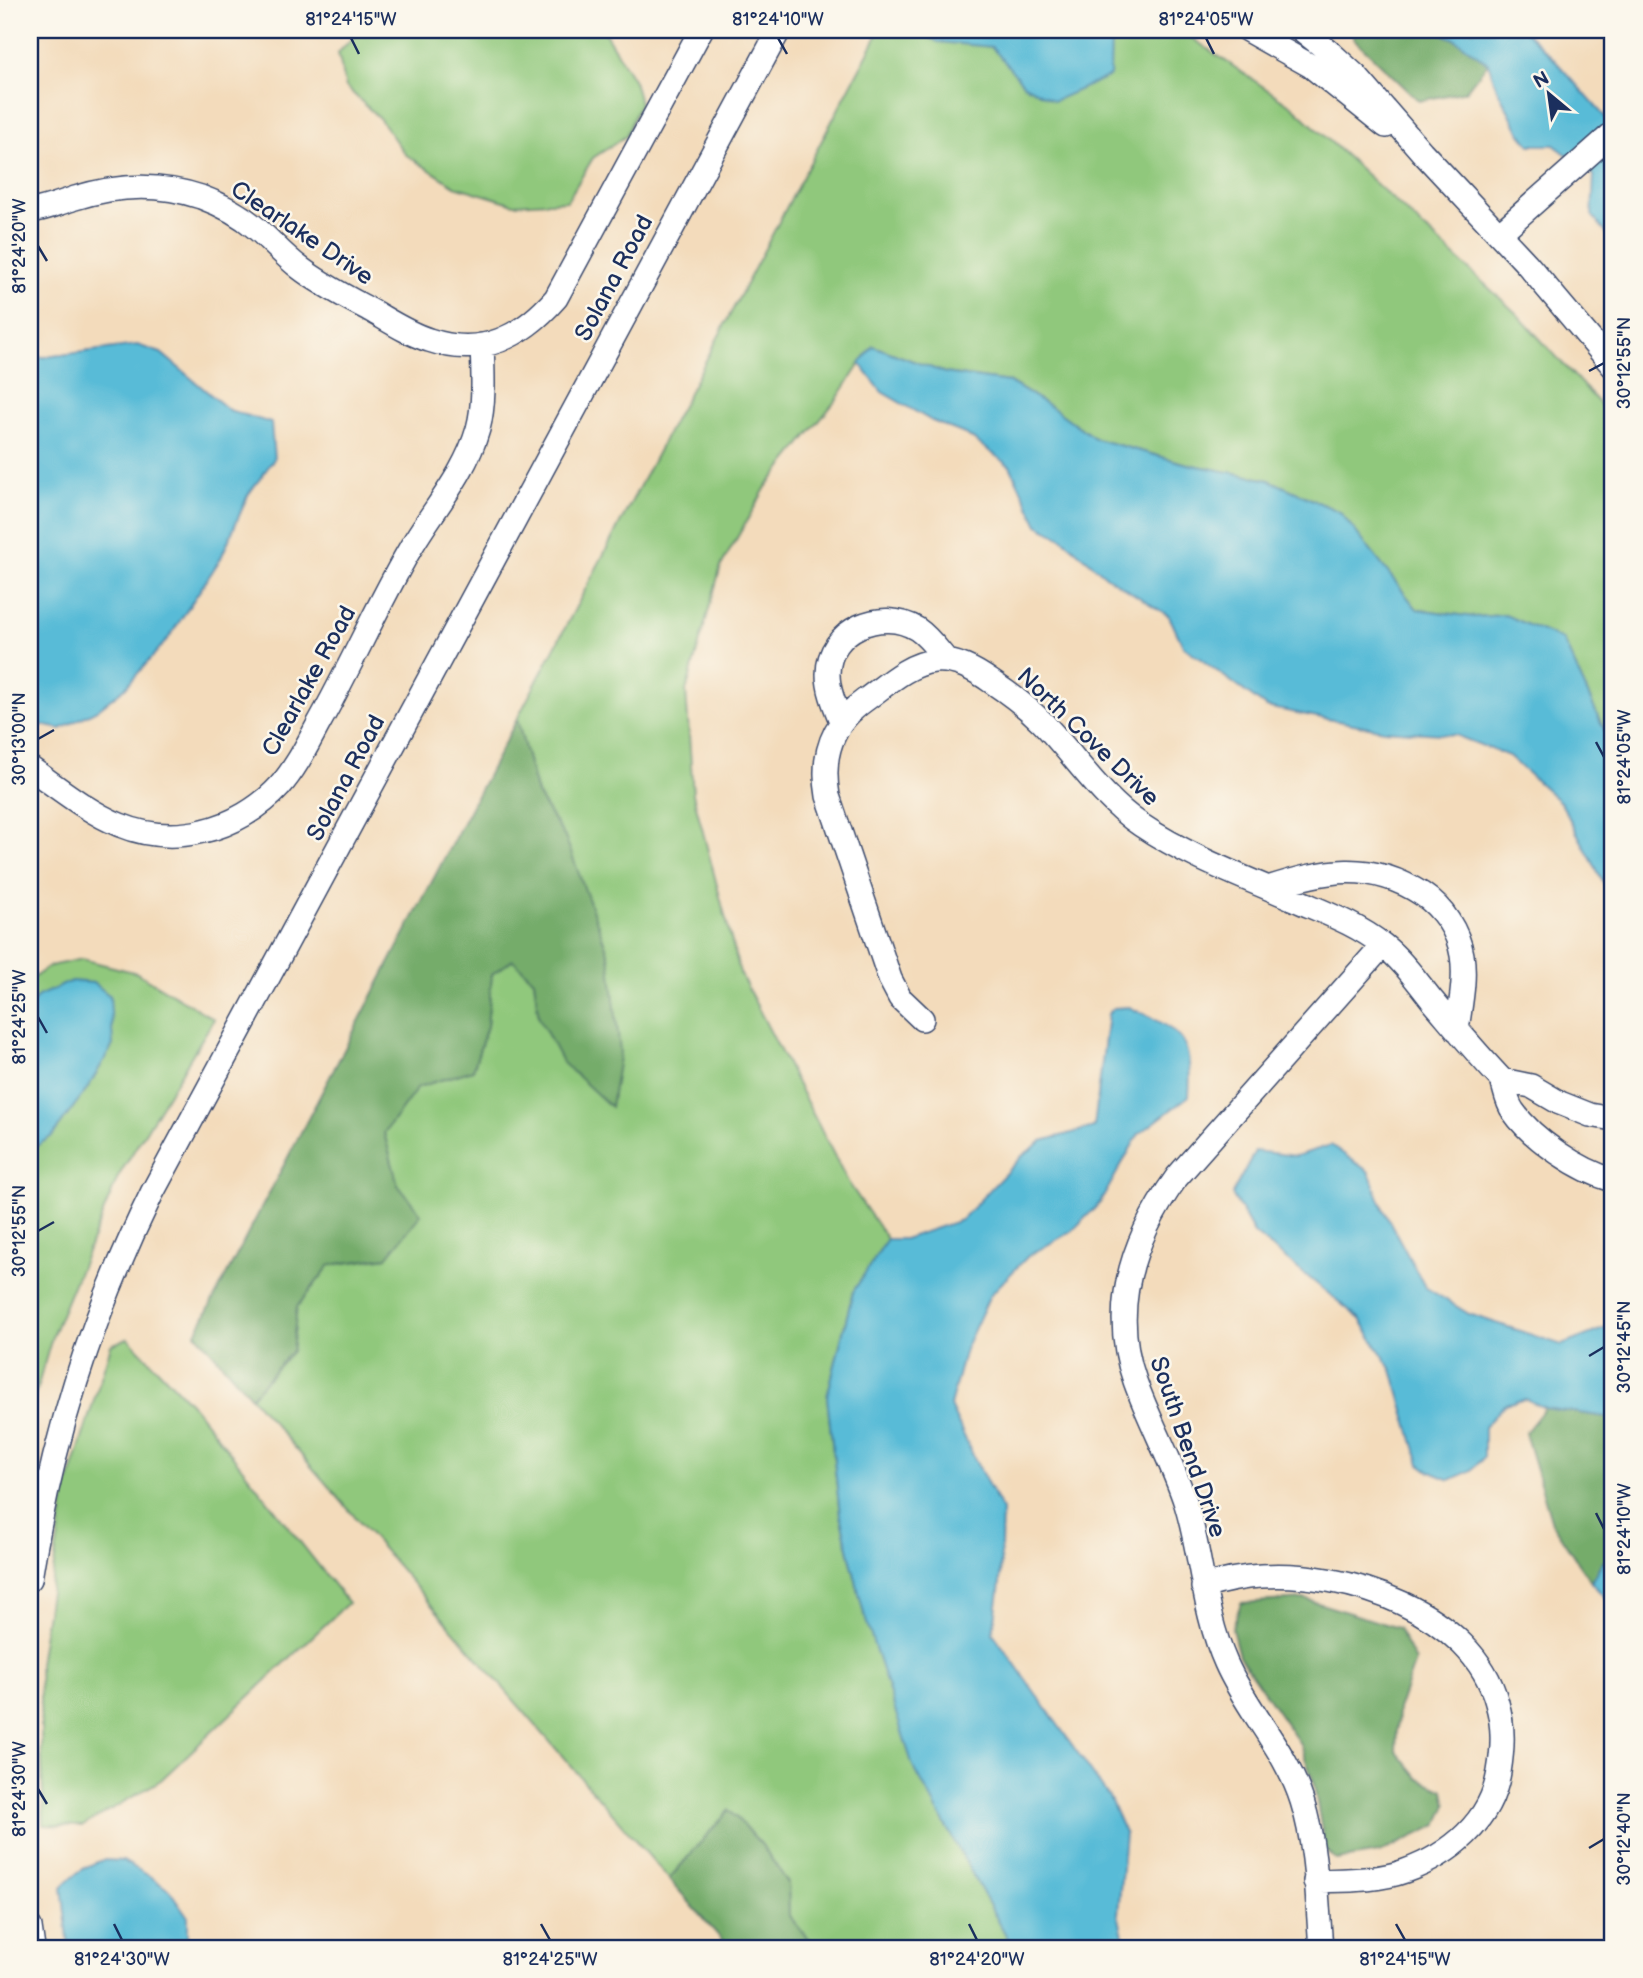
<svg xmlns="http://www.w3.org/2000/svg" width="1643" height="1978" viewBox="0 0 1643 1978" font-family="'Balsamiq Sans',sans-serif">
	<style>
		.green { fill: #90c87b; stroke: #567c6c; stroke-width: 2 }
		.forest { fill: #74ac6b; stroke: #486e64; stroke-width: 2 }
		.water { fill: #59bbd7; stroke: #3a759a; stroke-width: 2 }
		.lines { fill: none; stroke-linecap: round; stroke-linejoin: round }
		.minor-casing { stroke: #3b496c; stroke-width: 26 }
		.minor { stroke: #fff; stroke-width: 23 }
		.ticks { fill: none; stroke: #1b2f5e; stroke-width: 2.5 }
		.labels { text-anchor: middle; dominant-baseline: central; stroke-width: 5; stroke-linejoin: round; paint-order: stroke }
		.street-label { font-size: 24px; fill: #1b2f5e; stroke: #fbf7ec }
		.neatline { fill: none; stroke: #1b2f5e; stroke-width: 2.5 }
		.ticks-label { font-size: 18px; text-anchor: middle; fill: #1b2f5e }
	</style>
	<rect width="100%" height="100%" fill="#fbf7ec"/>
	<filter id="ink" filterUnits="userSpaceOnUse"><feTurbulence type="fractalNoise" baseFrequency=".0143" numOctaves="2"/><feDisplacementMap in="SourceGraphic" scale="14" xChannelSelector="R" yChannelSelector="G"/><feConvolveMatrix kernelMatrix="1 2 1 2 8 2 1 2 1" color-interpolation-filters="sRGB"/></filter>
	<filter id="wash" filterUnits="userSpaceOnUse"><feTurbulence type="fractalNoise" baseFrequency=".00686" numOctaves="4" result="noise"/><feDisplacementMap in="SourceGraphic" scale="28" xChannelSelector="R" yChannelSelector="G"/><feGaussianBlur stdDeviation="1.57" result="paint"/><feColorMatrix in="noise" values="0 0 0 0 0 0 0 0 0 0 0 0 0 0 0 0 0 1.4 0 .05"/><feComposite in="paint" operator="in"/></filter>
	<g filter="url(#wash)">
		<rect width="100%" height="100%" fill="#f3dbbb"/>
		<!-- green -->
		<path class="green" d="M360,30h243l31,51 6,22 -14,33 -33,22 -26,43 -53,3 -59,-18 -50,-32 -26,-36 -33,-31 -8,-34z
			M880,30h300l113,77 223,206 97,105v331l-50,-109 -58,-25 -31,2 -57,-8 -77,-97 -71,-32 -81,-16 -92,-25 -43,-31 -43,-26 -65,-9 -72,-27 -13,18 -23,35 -71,88 -45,79 -35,125 7,103 47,179 108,209 39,57 -34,53 -26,105 13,118 24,99 121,281 28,53h-197l-27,-32 -1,-33 -27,-39 -32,-34 -60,69 -418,-482 41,-46 5,-44 33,-42 57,-8 11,-72 -14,-52 34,-46 55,-17 14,-44 5,-52 21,-15 21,21 5,38 27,-179 -29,-45 -20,-75z
			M82,959l55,14 77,46 -96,158 -65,157 -23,79v-263l22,-14 37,-50 24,-42 -74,-48 -9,10v-26l20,-14z
			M128,1338l67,70 153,195 -187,177 -78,46 -39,-1 -5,-161 26,-170 46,-149z"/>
		<!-- forest -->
		<path class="forest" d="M1351,30h82l22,9 33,24 -22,28 -47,10 -64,-61z
			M517,719l20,75 29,45 43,116 11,96 -9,56 -49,-45 -23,-44 -5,-38 -21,-20 -21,14 -5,52 -14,44 -55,17 -34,46 14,52 23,29 -34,43 -57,8 -33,42 -5,44 -41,46 -55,-64z
			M1545,1408l68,10v140l-11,4 -11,20 -39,-59 -27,-90z
			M1305,1599l93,29 17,33 -17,49 -2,41 23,28 25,11 3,15 -9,20 -59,28 -43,7 -11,-12 -12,-68 -13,-36 -61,-88 -7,-27 9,-26z
			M729,1810l32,34 27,39 1,33 27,32h-87l-60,-69z"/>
		<!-- water -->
		<path class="water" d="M916,30h189l6,7 -1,39 -56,25 -30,-16 -32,-38 -54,-5z
			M1433,30h91l28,27 61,69v116l-21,-27 2,-40 -40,-30h-24l-11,-14 -22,-42 -9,-26 -33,-24z
			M137,345l24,8 68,57 42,13 3,36 -26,36 -27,63 -53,81 -43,49 -28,22 -36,19 -31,-6v-364z
			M873,346l72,27 64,9 44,26 43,31 92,25 81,16 71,32 77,97 57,8 31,-2 58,25 50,109v151l-52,-97 -52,-47 -54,-21 -71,-5 -118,-23 -83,-61 -14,-30 -62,-39 -45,-39 -24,-13 -28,-59 -43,-31 -35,-14 -50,-29 -22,-28z
			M72,981l22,2 16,13 3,49 -24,41 -37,50 -22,14v-144l8,-10z
			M1129,1007c18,9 41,17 53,33 9,13 8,42 7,56l-51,39 -38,68 -28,28 -44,25 -38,39 -25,54 -15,57 28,60 24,44 -2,74 -7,49 116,164 16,36 -7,81 8,34h-113l-100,-182 -49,-152 -24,-99 -13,-118 26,-105 34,-53h17l57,-19 61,-64 20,-15 52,-14 14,-113 6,-6z
			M1331,1145l38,27 15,39 41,76 44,27 93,31 51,-20v93l-68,-10 -19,-9 -21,5 -21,23v30l-12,13 -22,10 -19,-8 -11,-8 -28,-94 -32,-51 -106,-86 -22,-39 23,-43 41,5z
			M1613,1558v48l-22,-24 11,-20z
			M104,1860l19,1 28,16 19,14 18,26v22l-7,9h-112l-7,-61c13,-14 24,-22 42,-27z"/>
	</g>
	<g filter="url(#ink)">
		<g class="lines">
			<defs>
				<path id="minor" d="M1247,30l64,36 75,60
					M1302,30l30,24 24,22 66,76 104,111 87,103
					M30,211c16,-2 30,-8 45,-13 41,-13 85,-15 126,-1 19,7 40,18 55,31 15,13 28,28 44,40 22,17 48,30 72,43 19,11 37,23 57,29 53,18 93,-3 127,-42l145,-268
					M1499,234l114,-101
					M841,721c-6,-15 -13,-31 -13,-47 0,-45 54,-67 89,-45 12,8 21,21 30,32
					M30,768c54,38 101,81 173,63 28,-6 57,-23 77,-45 16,-18 27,-41 39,-63 32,-57 58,-117 91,-174 23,-40 55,-74 68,-120 7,-26 5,-57 4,-84
					M1268,888c56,-18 102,-28 154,6 21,14 36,37 40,61 4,24 -2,51 -5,75
					M922,1019l-22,-21 -10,-19 -62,-183c-7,-40 3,-72 37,-96 21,-15 43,-36 69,-39 22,-2 41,9 58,21 18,12 35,25 50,40 33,34 59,76 99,103 49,33 108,54 162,78 28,12 56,23 80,42 19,15 34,36 49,55 23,27 45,54 70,80
					M1613,1119l-23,-4 -30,-12 -29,-17 -29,-6c3,10 5,23 11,31 20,29 67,60 100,69
					M30,1579c22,-139 60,-260 122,-386l627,-1163
					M1203,1587c20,-6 38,-10 58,-11 85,-6 212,36 236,127 7,24 6,45 2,69 -8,50 -49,83 -94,99 -27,10 -61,9 -90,10
					M30,1927l3,21
					M1321,1948c-4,-48 -4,-100 -19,-147 -16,-51 -55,-90 -76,-138 -23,-51 -24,-107 -40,-159 -14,-43 -36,-81 -51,-123 -26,-73 -2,-143 42,-204l206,-232"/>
			</defs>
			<!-- minor casing -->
			<use href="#minor" class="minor-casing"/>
			<!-- minor -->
			<use href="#minor" class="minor"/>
		</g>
	</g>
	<!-- ticks -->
	<path class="ticks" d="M351,38l8,16M778,38l9,16M1206,38l8,16M38,246l9,15M1589,371l15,-8M38,739l16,-9M1596,742l8,15M38,1017l9,16M38,1231l16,-9M1589,1356l15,-9M1596,1513l8,16M38,1789l9,15M1589,1848l15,-9M114,1924l8,16M541,1924l9,16M969,1924l8,16M1396,1924l9,16"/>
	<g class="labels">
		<!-- street labels -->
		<g class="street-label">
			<text transform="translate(302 233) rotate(34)">Clearlake Drive</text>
			<text transform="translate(614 278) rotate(-62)">Solana Road</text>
			<text transform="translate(309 681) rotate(-61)">Clearlake Road</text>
			<text transform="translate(1088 737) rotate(44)">North Cove Drive</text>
			<text transform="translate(346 778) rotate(-62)">Solana Road</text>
			<text transform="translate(1188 1447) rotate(71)">South Bend Drive</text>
		</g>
	</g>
	<!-- margin -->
	<rect width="1643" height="1978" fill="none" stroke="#fbf7ec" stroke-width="77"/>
	<!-- north arrow -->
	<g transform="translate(1549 94) rotate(331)" stroke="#fbf7ec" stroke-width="5" paint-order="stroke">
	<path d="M0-5L12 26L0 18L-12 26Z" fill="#1b2f5e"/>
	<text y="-10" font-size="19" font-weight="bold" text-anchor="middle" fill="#1b2f5e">N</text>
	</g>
	<rect x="38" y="38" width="1566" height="1902" class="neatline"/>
	<g class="ticks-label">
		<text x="351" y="25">81°24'15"W</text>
		<text x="778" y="25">81°24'10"W</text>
		<text x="1206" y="25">81°24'05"W</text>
		<text transform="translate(19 246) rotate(-90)" y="6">81°24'20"W</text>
		<text transform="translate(1624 363) rotate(-90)" y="6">30°12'55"N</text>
		<text transform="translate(19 739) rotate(-90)" y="6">30°13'00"N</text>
		<text transform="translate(1624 757) rotate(-90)" y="6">81°24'05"W</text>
		<text transform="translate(19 1017) rotate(-90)" y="6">81°24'25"W</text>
		<text transform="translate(19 1231) rotate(-90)" y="6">30°12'55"N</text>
		<text transform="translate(1624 1347) rotate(-90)" y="6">30°12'45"N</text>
		<text transform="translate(1624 1529) rotate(-90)" y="6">81°24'10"W</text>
		<text transform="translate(19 1789) rotate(-90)" y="6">81°24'30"W</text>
		<text transform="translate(1624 1839) rotate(-90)" y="6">30°12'40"N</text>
		<text x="122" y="1965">81°24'30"W</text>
		<text x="550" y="1965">81°24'25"W</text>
		<text x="977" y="1965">81°24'20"W</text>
		<text x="1405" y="1965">81°24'15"W</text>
	</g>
</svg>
